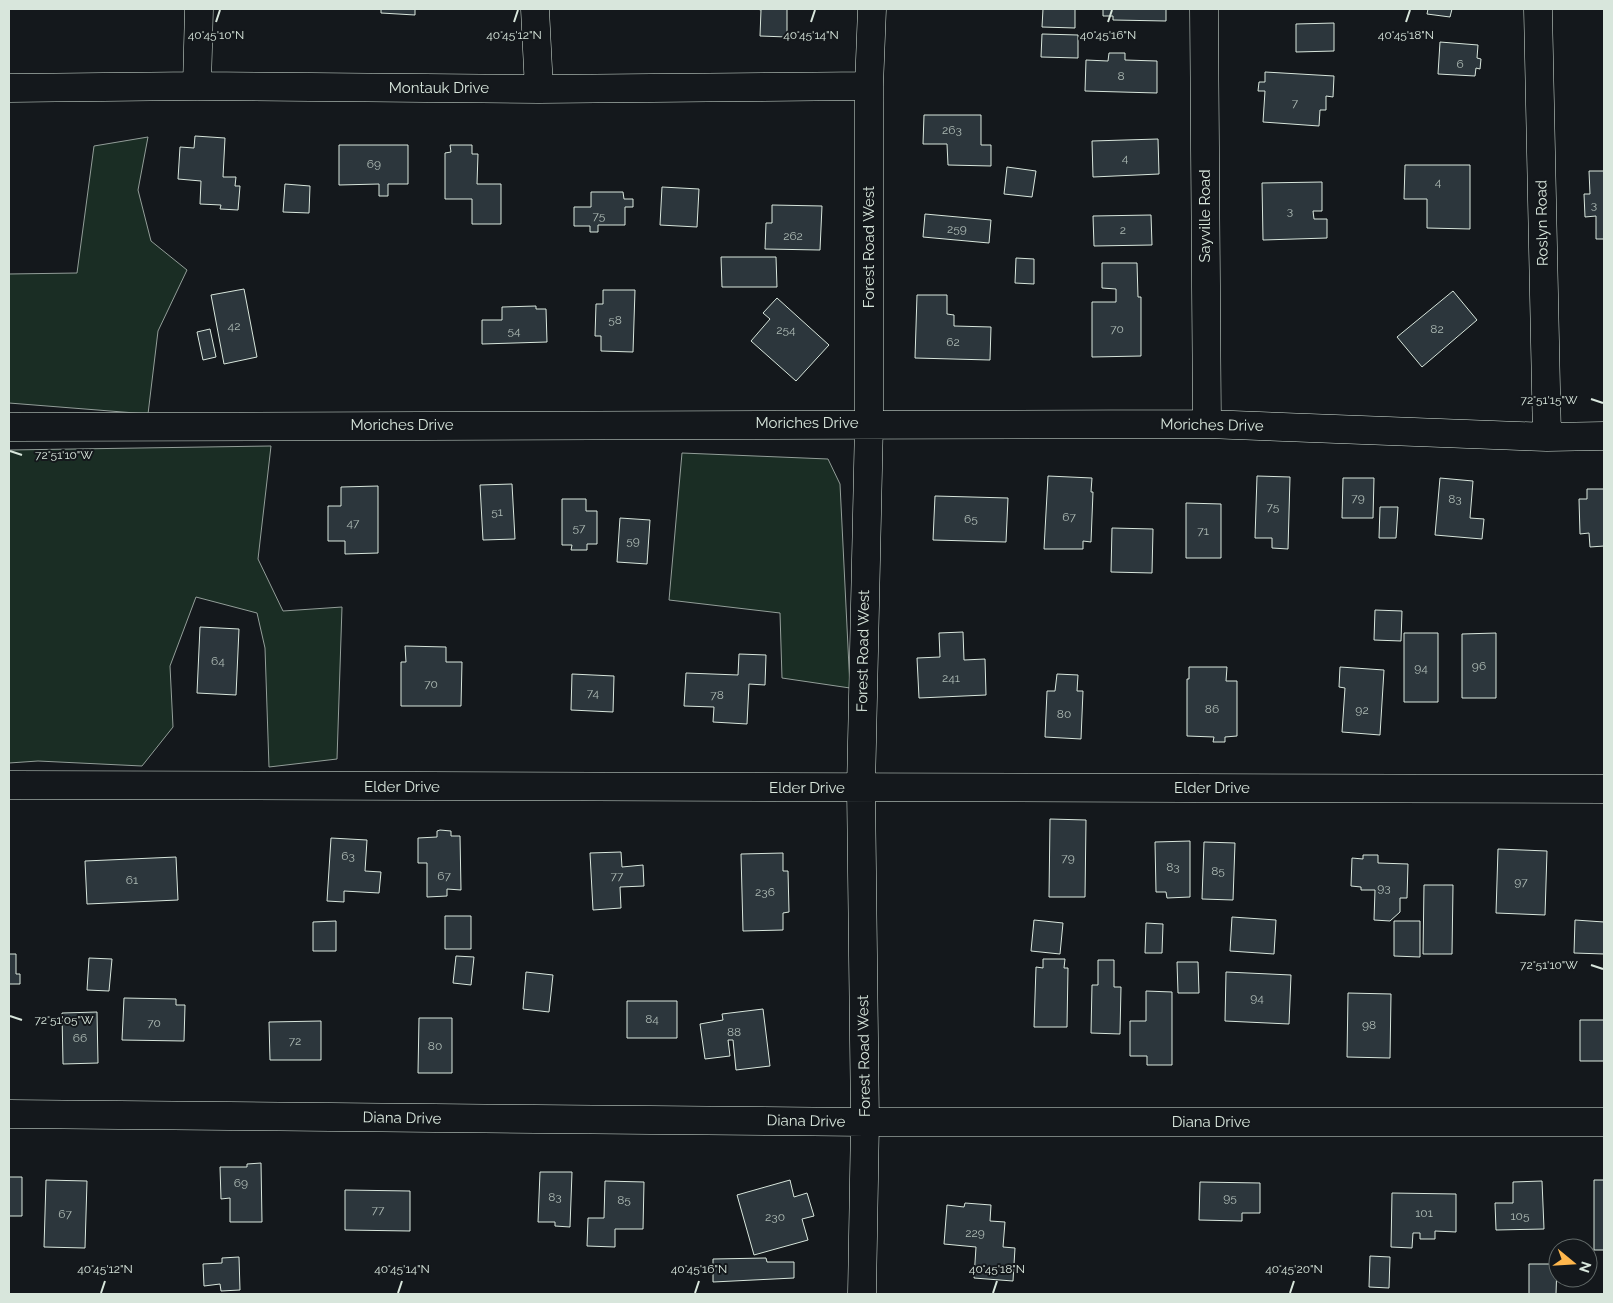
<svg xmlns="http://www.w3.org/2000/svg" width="1613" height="1303" viewBox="0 0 1613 1303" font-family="Raleway,sans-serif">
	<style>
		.green { fill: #1a2d24; stroke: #939e99 }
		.building { fill: #2c363c; stroke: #d8e6dc }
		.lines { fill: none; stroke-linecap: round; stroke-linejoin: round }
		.minor-casing { stroke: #d8e6dc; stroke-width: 29 }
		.minor { stroke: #14181c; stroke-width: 28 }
		.ticks { fill: none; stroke: #d8e6dc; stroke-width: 2 }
		.labels { text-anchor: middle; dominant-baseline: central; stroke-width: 4; stroke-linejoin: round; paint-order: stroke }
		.number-label { font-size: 12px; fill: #adbab4 }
		.street-label { font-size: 15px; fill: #d8e6dc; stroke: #14181c }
		.ticks-label { font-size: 12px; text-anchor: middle; fill: #d8e6dc; stroke: #14181c; stroke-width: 4; stroke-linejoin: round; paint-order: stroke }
	</style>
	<rect width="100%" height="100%" fill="#14181c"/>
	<!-- green -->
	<path class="green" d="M148,137l-10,53 13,51 36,29 -29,61 -10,83 -139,-11v-129l68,-1 17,-127z
		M271,446l-13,113 25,52 59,-4 -5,152 -68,8 -4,-119 -8,-35 -61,-16 -26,69 3,61 -31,39 -104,-5 -29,2v-313z
		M682,453l146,6 12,25 10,204 -68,-10 -2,-65 -111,-13z"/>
	<!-- building -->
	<path class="building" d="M381,9h34v6l-34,-2z
		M757,9h49h-19v28l-27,-1 1,-26z
		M1043,9h32v19l-33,-1z
		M1103,9h63v12l-53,-1v-4h-10z
		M1428,9h24l-2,8 -23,-3z
		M1334,23v28l-38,1v-28z
		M1042,34l36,1v23l-37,-1z
		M1440,42l38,3 -1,13 4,1 -1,10 -4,-1 -1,8 -37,-2z
		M1109,53h16v7l32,1v32l-72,-2 1,-31 22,1z
		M1265,72l69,4 -1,21 -7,-1v14h-6l-1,16 -56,-4 2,-31h-7l1,-9h6z
		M924,115h57v30h10v21l-43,-1 -1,-21h-24z
		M195,136l30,2 -2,39h13l-1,9h5l-2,24 -18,-1 1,-4 -21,-1 1,-23 -23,-2 2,-32 14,1z
		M1158,139l1,35 -66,3 -1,-36z
		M339,145h69v39h-20v12h-9v-12l-40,1z
		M450,145h22v9h6l-1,30h24v40h-29v-25h-27v-46l6,-1z
		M1405,165h65v64l-43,-1v-29h-23z
		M1007,167l29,4 -4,26 -28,-3z
		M1589,171h15v68h-8v-23l-11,1 -1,-23h6z
		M1322,182v29h-9l1,8h13v19l-64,2 -1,-57z
		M285,184l25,2 -1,27 -26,-1z
		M662,187l37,2 -2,38 -37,-2z
		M591,192h32l1,7h9v8h-8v18h-27v7h-8v-6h-16v-19h17z
		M772,205l50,1 -2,44 -55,-1 1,-26h6z
		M925,214l66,6 -2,23 -66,-6z
		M1151,215l1,30 -58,1 -1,-30z
		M721,257h55l1,30h-55z
		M1016,258l18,1v25l-19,-1z
		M1102,263h35l1,34h3v59l-49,1v-55h24v-13l-14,-1z
		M244,289l13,68 -33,7 -13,-69z
		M603,290h32l-2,62 -32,-1v-15h-6l1,-32h7z
		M1453,291l24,29 -55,47 -25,-30z
		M917,295h30v19l7,1v11l37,1 -1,33 -75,-2z
		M777,298l52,47 -33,36 -45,-40 19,-22 -7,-6z
		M536,306v3h10l1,33 -65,2v-24h20v-13z
		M210,329l6,28 -13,3 -6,-28z
		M1048,476l44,2 -1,14h2l-2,50 -8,-1v8h-39z
		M1257,476l33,1 -2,72 -16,-1v-10h-17z
		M1343,478h31l-1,40h-31z
		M1440,478l33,3 -3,37 14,1 -2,20 -47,-4z
		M512,484l3,55 -32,1 -3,-55z
		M378,486v67l-33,1v-13h-17v-35h13v-19z
		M1587,489h17v57l-14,1 -1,-14 -9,1 -1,-35h8z
		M935,496l73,2 -2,44 -73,-2z
		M562,499h24v12h11v33h-10v6h-16l1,-5h-10z
		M1186,503l35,1v54h-35z
		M1380,507h18l-2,31h-17z
		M620,518l30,2 -3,44 -30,-2z
		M1112,528l41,1 -1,44 -41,-1z
		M1375,610l27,1 -1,30 -27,-1z
		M200,627l39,2 -3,66 -39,-2z
		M963,632l1,28 21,-1 1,36 -67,3 -2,-40 23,-1 -1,-24z
		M1404,633h34v69h-34z
		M1496,633v65h-34v-64z
		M405,646l41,1v15h16l-1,44h-60v-44h5z
		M739,654l27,1 -1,30 -16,-1 -2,40 -34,-2 1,-15 -30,-1 2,-33 52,2z
		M1189,667h38l-1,14h11v55l-12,1v5h-12l1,-5 -27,-1v-57h2z
		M1340,667l44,3 -4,65 -38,-3 3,-44 -6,-1z
		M572,674l42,2 -1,36 -42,-2z
		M1057,674l21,1 -1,16h6l-2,48 -36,-2 2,-46h8z
		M1050,819l36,1 -1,77h-36z
		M440,830l11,1v5h9l1,54 -14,-1v7l-20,1v-34h-9v-25l19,-1v-6z
		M331,838l36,2 -2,31 16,1 -2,21 -35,-2v11l-17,-1z
		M1190,841v56l-23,1 -1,-6h-10l-1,-50z
		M1204,842l31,1 -2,57 -31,-1z
		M1498,849l49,2 -2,64 -49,-2z
		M621,852l1,15 21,-2 1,21 -24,1 1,21 -28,2 -3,-57z
		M783,853v18h5l1,41 -6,1v17l-40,1 -2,-77z
		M1363,855h15v8l30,1 -1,34h-7v14l-10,9 -16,-1 1,-30h-14v-3l-10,-1 1,-28 11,1z
		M176,857l2,43 -91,4 -2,-43z
		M1424,885h29l-1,69h-29z
		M445,916h26v33h-26z
		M1232,917l44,3 -2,34 -44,-3z
		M1034,920l29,3 -3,31 -29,-3z
		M1575,920l29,2v32l-30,-1z
		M336,921v30h-23v-29z
		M1394,921h26v36l-26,-1z
		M1146,923l17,1 -1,29h-17z
		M9,954h7v20h4v10h-11z
		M456,956l18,1 -3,28 -18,-2z
		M89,958l23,1 -3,32 -22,-1z
		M1043,959h22l-1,9h4l-1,59h-33l2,-60 7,1z
		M1098,960h16v27h7l-1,47 -29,-1 1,-48h6z
		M1177,962h21l1,31h-21z
		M526,972l27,3 -4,37 -26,-3z
		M1226,972l65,3 -2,49 -64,-3z
		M1146,991l26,1v73h-25v-9h-17v-35h16z
		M1348,993l43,1 -1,64 -43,-1z
		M124,998l52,1v6h9l-1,36 -62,-1z
		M627,1001h50v37h-50z
		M763,1009l7,57 -34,4 -3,-30h-5l2,16 -25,3 -5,-35 23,-4 -1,-6z
		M97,1012l1,51 -35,1 -1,-51z
		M419,1018h33v55h-34z
		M1580,1020h24v41h-24z
		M321,1021v39h-51l-1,-38z
		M261,1163l1,59h-32v-24l-9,1 -1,-32h27v-3z
		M540,1172h32l-2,55 -15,-1v-4h-17z
		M9,1177h13v39h-13z
		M46,1180l41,1 -2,67 -41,-1z
		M790,1180l4,17 13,-4 7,23 -12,3 6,21 -54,15 -17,-60z
		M1594,1180h10v70h-10z
		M605,1181l39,1 -1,47h-28v18l-28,-1 1,-28h16z
		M1542,1181l2,48 -48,1 -1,-27h18v-21z
		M1200,1182l60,1v30h-18v8l-43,-1z
		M345,1190l65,1v40l-65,-1z
		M1392,1193l64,1v38l-21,-1v8h-15v-6h-7l-1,15 -21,-1z
		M965,1203l26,2 -1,16 15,1 -2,25 12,1 -2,33 -39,-3 2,-31 -32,-3 3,-39 17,2z
		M1370,1256l20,1 -1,31 -20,-1z
		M239,1257l1,33 -19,1 -1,-7 -16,2 -1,-22 19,-1v-5z
		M766,1258l1,4h27v16l-81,4v-23z
		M1529,1264h28l-1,30h-27z"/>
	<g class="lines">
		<defs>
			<path id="minor" d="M535,9l4,80
				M1204,9l3,415
				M1538,9l9,428
				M197,86l2,-77
				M9,88l188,-2 342,3 330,-3
				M9,427l1198,-3 340,13 57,-1
				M9,785l1595,4
				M9,1114l856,8h739
				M862,1294l3,-172 -4,-334 8,-365v-337l3,-77"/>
		</defs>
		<!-- minor casing -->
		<use href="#minor" class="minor-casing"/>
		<!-- minor -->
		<use href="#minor" class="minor"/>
	</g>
	<!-- ticks -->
	<path class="ticks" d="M216,22l4,-12M514,22l4,-12M811,22l4,-12M1108,22l4,-12M1406,22l4,-12M1591,399l12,4M10,451l12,4M1591,965l12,4M10,1016l12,4M101,1293l4,-12M398,1293l4,-12M695,1293l4,-12M993,1293l4,-12M1290,1293l4,-12"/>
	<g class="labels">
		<!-- number labels -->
		<g class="number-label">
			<text x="1460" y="64">6</text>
			<text x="1121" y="76">8</text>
			<text x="1295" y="103">7</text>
			<text x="952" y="130">263</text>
			<text x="1125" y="158">4</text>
			<text x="374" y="164">69</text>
			<text x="1438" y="182">4</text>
			<text x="1594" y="205">3</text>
			<text x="1290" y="211">3</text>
			<text x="599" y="216">75</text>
			<text x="957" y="229">259</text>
			<text x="1123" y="230">2</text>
			<text x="793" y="236">262</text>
			<text x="615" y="320">58</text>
			<text x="234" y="326">42</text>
			<text x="1117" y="329">70</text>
			<text x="1437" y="329">82</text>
			<text x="786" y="330">254</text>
			<text x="514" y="331">54</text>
			<text x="953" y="342">62</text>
			<text x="1358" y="498">79</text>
			<text x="1455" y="499">83</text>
			<text x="1273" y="507">75</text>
			<text x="497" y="512">51</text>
			<text x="1069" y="517">67</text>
			<text x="971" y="519">65</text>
			<text x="353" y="523">47</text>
			<text x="579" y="528">57</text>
			<text x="1203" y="531">71</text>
			<text x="633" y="541">59</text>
			<text x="218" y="661">64</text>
			<text x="1479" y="666">96</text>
			<text x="1421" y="668">94</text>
			<text x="951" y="678">241</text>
			<text x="431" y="684">70</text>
			<text x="593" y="693">74</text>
			<text x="717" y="695">78</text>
			<text x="1212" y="709">86</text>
			<text x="1362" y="710">92</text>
			<text x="1064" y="714">80</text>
			<text x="348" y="856">63</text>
			<text x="1068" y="858">79</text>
			<text x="1173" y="867">83</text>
			<text x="1218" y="871">85</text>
			<text x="444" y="876">67</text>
			<text x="617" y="876">77</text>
			<text x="132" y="880">61</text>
			<text x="1521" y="882">97</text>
			<text x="1384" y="888">93</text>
			<text x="765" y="892">236</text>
			<text x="1257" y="998">94</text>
			<text x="652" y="1019">84</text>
			<text x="154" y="1023">70</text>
			<text x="1369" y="1025">98</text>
			<text x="734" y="1032">88</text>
			<text x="80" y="1038">66</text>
			<text x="295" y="1041">72</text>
			<text x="435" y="1046">80</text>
			<text x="241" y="1183">69</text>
			<text x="555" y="1197">83</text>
			<text x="1230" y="1198">95</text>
			<text x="624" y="1200">85</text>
			<text x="378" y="1210">77</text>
			<text x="1424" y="1213">101</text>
			<text x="65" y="1214">67</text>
			<text x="1520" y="1216">105</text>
			<text x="775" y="1217">230</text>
			<text x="975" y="1233">229</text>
		</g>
		<!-- street labels -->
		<g class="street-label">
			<text x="439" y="88">Montauk Drive</text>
			<text transform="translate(1205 216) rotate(-90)">Sayville Road</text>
			<text transform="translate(1542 223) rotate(-91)">Roslyn Road</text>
			<text transform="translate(869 247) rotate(-90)">Forest Road West</text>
			<text x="807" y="423">Moriches Drive</text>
			<text x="402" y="425">Moriches Drive</text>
			<text transform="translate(1212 425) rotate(1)">Moriches Drive</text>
			<text transform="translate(863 651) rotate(-89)">Forest Road West</text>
			<text x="402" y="787">Elder Drive</text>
			<text x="807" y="788">Elder Drive</text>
			<text x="1212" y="788">Elder Drive</text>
			<text transform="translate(864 1056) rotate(-91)">Forest Road West</text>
			<text transform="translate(402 1118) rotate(1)">Diana Drive</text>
			<text transform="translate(806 1121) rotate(1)">Diana Drive</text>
			<text x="1211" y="1122">Diana Drive</text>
		</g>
	</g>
	<g class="ticks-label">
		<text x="216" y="39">40°45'10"N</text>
		<text x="514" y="39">40°45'12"N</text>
		<text x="811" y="39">40°45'14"N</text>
		<text x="1108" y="39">40°45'16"N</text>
		<text x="1406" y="39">40°45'18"N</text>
		<text x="1549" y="404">72°51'15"W</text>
		<text x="64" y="459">72°51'10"W</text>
		<text x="1549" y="969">72°51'10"W</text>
		<text x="64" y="1024">72°51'05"W</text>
		<text x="105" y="1273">40°45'12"N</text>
		<text x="402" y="1273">40°45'14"N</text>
		<text x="699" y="1273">40°45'16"N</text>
		<text x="997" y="1273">40°45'18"N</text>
		<text x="1294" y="1273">40°45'20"N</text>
	</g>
	<!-- border -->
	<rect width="1613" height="1303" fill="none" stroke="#d8e6dc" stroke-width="20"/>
	<!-- north arrow -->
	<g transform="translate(1573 1263) rotate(108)"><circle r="24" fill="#14181c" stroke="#626a69"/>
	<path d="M0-4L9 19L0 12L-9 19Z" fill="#ffb74d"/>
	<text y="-8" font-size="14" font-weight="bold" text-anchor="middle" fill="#d8e6dc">N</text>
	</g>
</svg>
